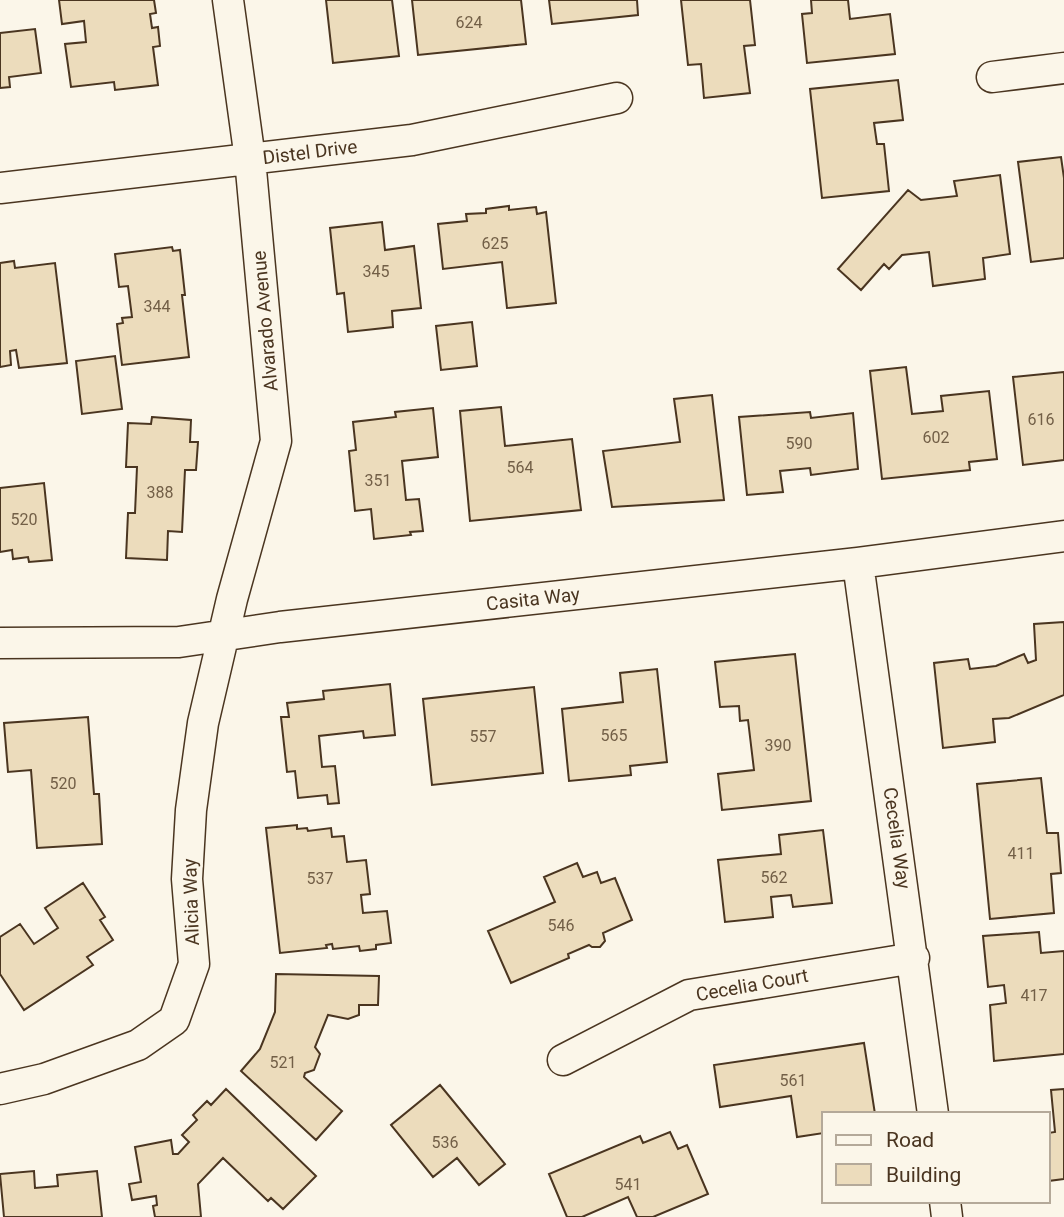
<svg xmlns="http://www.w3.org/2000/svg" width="1064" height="1217" viewBox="0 0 1064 1217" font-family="Roboto,sans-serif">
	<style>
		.building { fill: #ecdcbc; stroke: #4a3520; stroke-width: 2 }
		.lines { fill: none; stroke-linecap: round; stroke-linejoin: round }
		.minor-casing { stroke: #4a3520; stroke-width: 33 }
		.minor { stroke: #fbf6e9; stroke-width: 30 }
		.labels { text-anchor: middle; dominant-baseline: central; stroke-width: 5; stroke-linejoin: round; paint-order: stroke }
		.number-label { font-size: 16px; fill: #725f47 }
		.street-label { font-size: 19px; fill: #4a3520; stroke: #fbf6e9 }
	</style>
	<rect width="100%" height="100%" fill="#fbf6e9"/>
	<!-- building -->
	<path class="building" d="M59,0h95l2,13 -6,1 2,14 6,-1 2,19 -7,1 5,38 -43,5 -1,-8 -43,5 -6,-43 21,-2 -2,-21 -22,3z
		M326,0h66l7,56 -66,7z
		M412,0h109l5,44 -108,11z
		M549,0h88l1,15 -86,9z
		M681,0h69l5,45 -11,1 6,47 -46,5 -3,-34 -13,1z
		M811,0h37l2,19 40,-5 5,40 -88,9 -5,-49 10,-1z
		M35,29l6,44 -32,4 1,10 -10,1v-55z
		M898,80l5,40 -29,3 3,21h7l5,47 -67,7 -12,-109z
		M1061,157l3,21v80l-33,4 -13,-100z
		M1000,175l10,79 -27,4 2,21 -52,7 -4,-34 -27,3 -13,14 -5,-5 -23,26 -23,-21 70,-79 13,10 36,-4 -3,-15z
		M509,206v4l27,-3 1,7 9,-2 10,91 -49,5 -5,-46 -59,7 -5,-45 29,-3 -1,-7 20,-1v-4z
		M382,222l3,28 29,-4 7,62 -29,3 1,16 -45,5 -4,-39 -7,1 -7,-66z
		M172,247l1,4 7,-1 5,45h-3l7,62 -67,8 -5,-41 6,-1 -1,-5 10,-1 -4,-31 -9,1 -4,-33z
		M14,261l1,7 40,-5 12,100 -48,5 -3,-18 -6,1 1,14 -11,2v-104z
		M472,322l5,44 -36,4 -5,-44z
		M115,356l7,53 -40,5 -6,-53z
		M906,367l6,47 31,-3 -2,-15 48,-5 8,68 -28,3 1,8 -88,9 -12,-108z
		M1064,372v88l-41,5 -10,-88z
		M712,395l12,105 -112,7 -9,-56 77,-9 -6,-43z
		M501,407l4,39 67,-7 9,71 -111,11 -10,-110z
		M433,408l5,49 -36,4 4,39 13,-1 4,32 -13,1 1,3 -37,4 -3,-30 -16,2 -6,-60 7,-1 -3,-28 43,-5 -1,-5z
		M810,412l1,6 42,-5 5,56 -47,6 -1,-7 -30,3 3,21 -36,3 -8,-78z
		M152,417l39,3 -1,22h8l-2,28h-11l-3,62 -14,-1 -1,29 -41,-2 2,-45h7l2,-46h-11l2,-44 23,1z
		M44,483l8,77 -23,2 -1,-5 -15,2 -1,-9 -12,2v-64z
		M1064,622v73l-55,23 -16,1 2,23 -52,6 -9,-85 34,-4 2,10 26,-3 28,-12 4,9 8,-3 -2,-36z
		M795,654l16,147 -89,9 -4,-36 36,-4 -6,-50 -8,1 -1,-15 -19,1 -5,-45z
		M657,669l10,93 -37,4 1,9 -62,6 -7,-72 61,-7 -3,-29z
		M390,684l5,51 -31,3 -1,-7 -44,5 3,31 13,-1 4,37 -11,1 -1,-9 -29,3 -3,-27 -8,1 -6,-55h8l-2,-14 37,-4 -1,-8z
		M534,687l9,86 -111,12 -9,-86z
		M88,717l6,77h5l3,50 -65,4 -6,-78 -23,2 -4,-49z
		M1041,778l6,55h11l3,40 -10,1 3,39 -64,6 -13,-135z
		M297,825v4l10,-1 1,3 23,-3 1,9 12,-1 3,26 19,-2 4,34 -9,1 2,18 24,-2 4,32 -15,2v4l-16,2 -1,-5 -26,3 -1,-5 -6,1 1,3 -47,5 -14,-125z
		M823,830l9,73 -39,4 -2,-12 -20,2 2,20 -48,5 -7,-62 63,-6 -2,-19z
		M577,863l6,14 14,-5 4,11 14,-5 17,42 -29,13 2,8 -5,6h-8l-3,-2 -21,9 1,4 -58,25 -23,-52 67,-29 -11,-25z
		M83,883l22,34 -5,3 13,20 -26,17 6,8 -69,45 -24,-36v-37l20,-13 14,20 24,-16 -13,-20z
		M1039,932l2,21 23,-2v103l-70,7 -4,-56 16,-2 -2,-18 -16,2 -5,-51z
		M276,974l103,2 -1,29h-19v10l-11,4 -20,-4 -13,32 5,7 -6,16 -9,3 -1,4 38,34 -26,29 -75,-69 19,-22 15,-37z
		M864,1043l11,71h-51v19l-27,4 -6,-41 -71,11 -6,-42z
		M440,1085l65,79 -26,21 -22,-27 -24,19 -42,-52z
		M226,1089l90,87 -33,33 -12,-11 -3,3 -45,-43 -25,26 3,33h-46l-2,-11 4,-1 -1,-9 -24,4 -3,-16 12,-2 -6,-35 36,-7 2,14h5l11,-12 -7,-7 15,-15 -4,-5 14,-14 4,4z
		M1064,1089v90l-16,2v-48l7,-1 -4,-42z
		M670,1132l8,17 9,-4 21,49 -55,23h-16l-9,-20 -46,20h-15l-18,-43 91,-38 3,7z
		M34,1171l1,17 23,-2 -1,-11 40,-4 5,46h-98l-4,-43z"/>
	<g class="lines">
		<defs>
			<path id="minor" d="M992,77l72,-9
				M0,188l412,-48 205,-42
				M858,563l75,551
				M0,643l179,-1 101,-15 578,-64 206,-27
				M563,1060l126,-65 225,-37
				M0,1089l44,-10 94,-34 36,-25 20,-56 -7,-85 4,-69 12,-87 29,-124 44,-158 -26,-282 -22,-159
				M945,1201l2,16"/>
		</defs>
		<!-- minor casing -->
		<use href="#minor" class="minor-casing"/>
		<!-- minor -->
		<use href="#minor" class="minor"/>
	</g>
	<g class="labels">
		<!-- number labels -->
		<g class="number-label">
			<text x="469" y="22">624</text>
			<text x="495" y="243">625</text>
			<text x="376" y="271">345</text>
			<text x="157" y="306">344</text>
			<text x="1041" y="419">616</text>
			<text x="936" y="437">602</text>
			<text x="799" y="443">590</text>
			<text x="520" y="467">564</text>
			<text x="378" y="480">351</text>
			<text x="160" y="492">388</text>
			<text x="24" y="519">520</text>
			<text x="614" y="735">565</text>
			<text x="483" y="736">557</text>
			<text x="778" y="745">390</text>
			<text x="63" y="783">520</text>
			<text x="1021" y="853">411</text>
			<text x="774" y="877">562</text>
			<text x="320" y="878">537</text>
			<text x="561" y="925">546</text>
			<text x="1034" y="995">417</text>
			<text x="283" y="1062">521</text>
			<text x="793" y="1080">561</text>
			<text x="445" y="1142">536</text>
			<text x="628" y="1184">541</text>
		</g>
		<!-- street labels -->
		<g class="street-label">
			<text transform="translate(310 152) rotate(-7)">Distel Drive</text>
			<text transform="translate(265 321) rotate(-95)">Alvarado Avenue</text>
			<text transform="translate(533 599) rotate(-6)">Casita Way</text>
			<text transform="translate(897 838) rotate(82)">Cecelia Way</text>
			<text transform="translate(191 902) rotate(-92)">Alicia Way</text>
			<text transform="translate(752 985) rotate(-10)">Cecelia Court</text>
		</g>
	</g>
	<!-- legend -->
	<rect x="822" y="1112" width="228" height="91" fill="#fbf6e9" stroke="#b4a999" stroke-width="2"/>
	<rect x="836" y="1135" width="35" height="10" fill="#fbf6e9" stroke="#b4a999" stroke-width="2"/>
	<text x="886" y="1147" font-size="21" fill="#4a3520">Road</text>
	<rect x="836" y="1164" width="35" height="21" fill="#ecdcbc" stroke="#b4a999" stroke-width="2"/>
	<text x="886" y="1182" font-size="21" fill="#4a3520">Building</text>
</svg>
